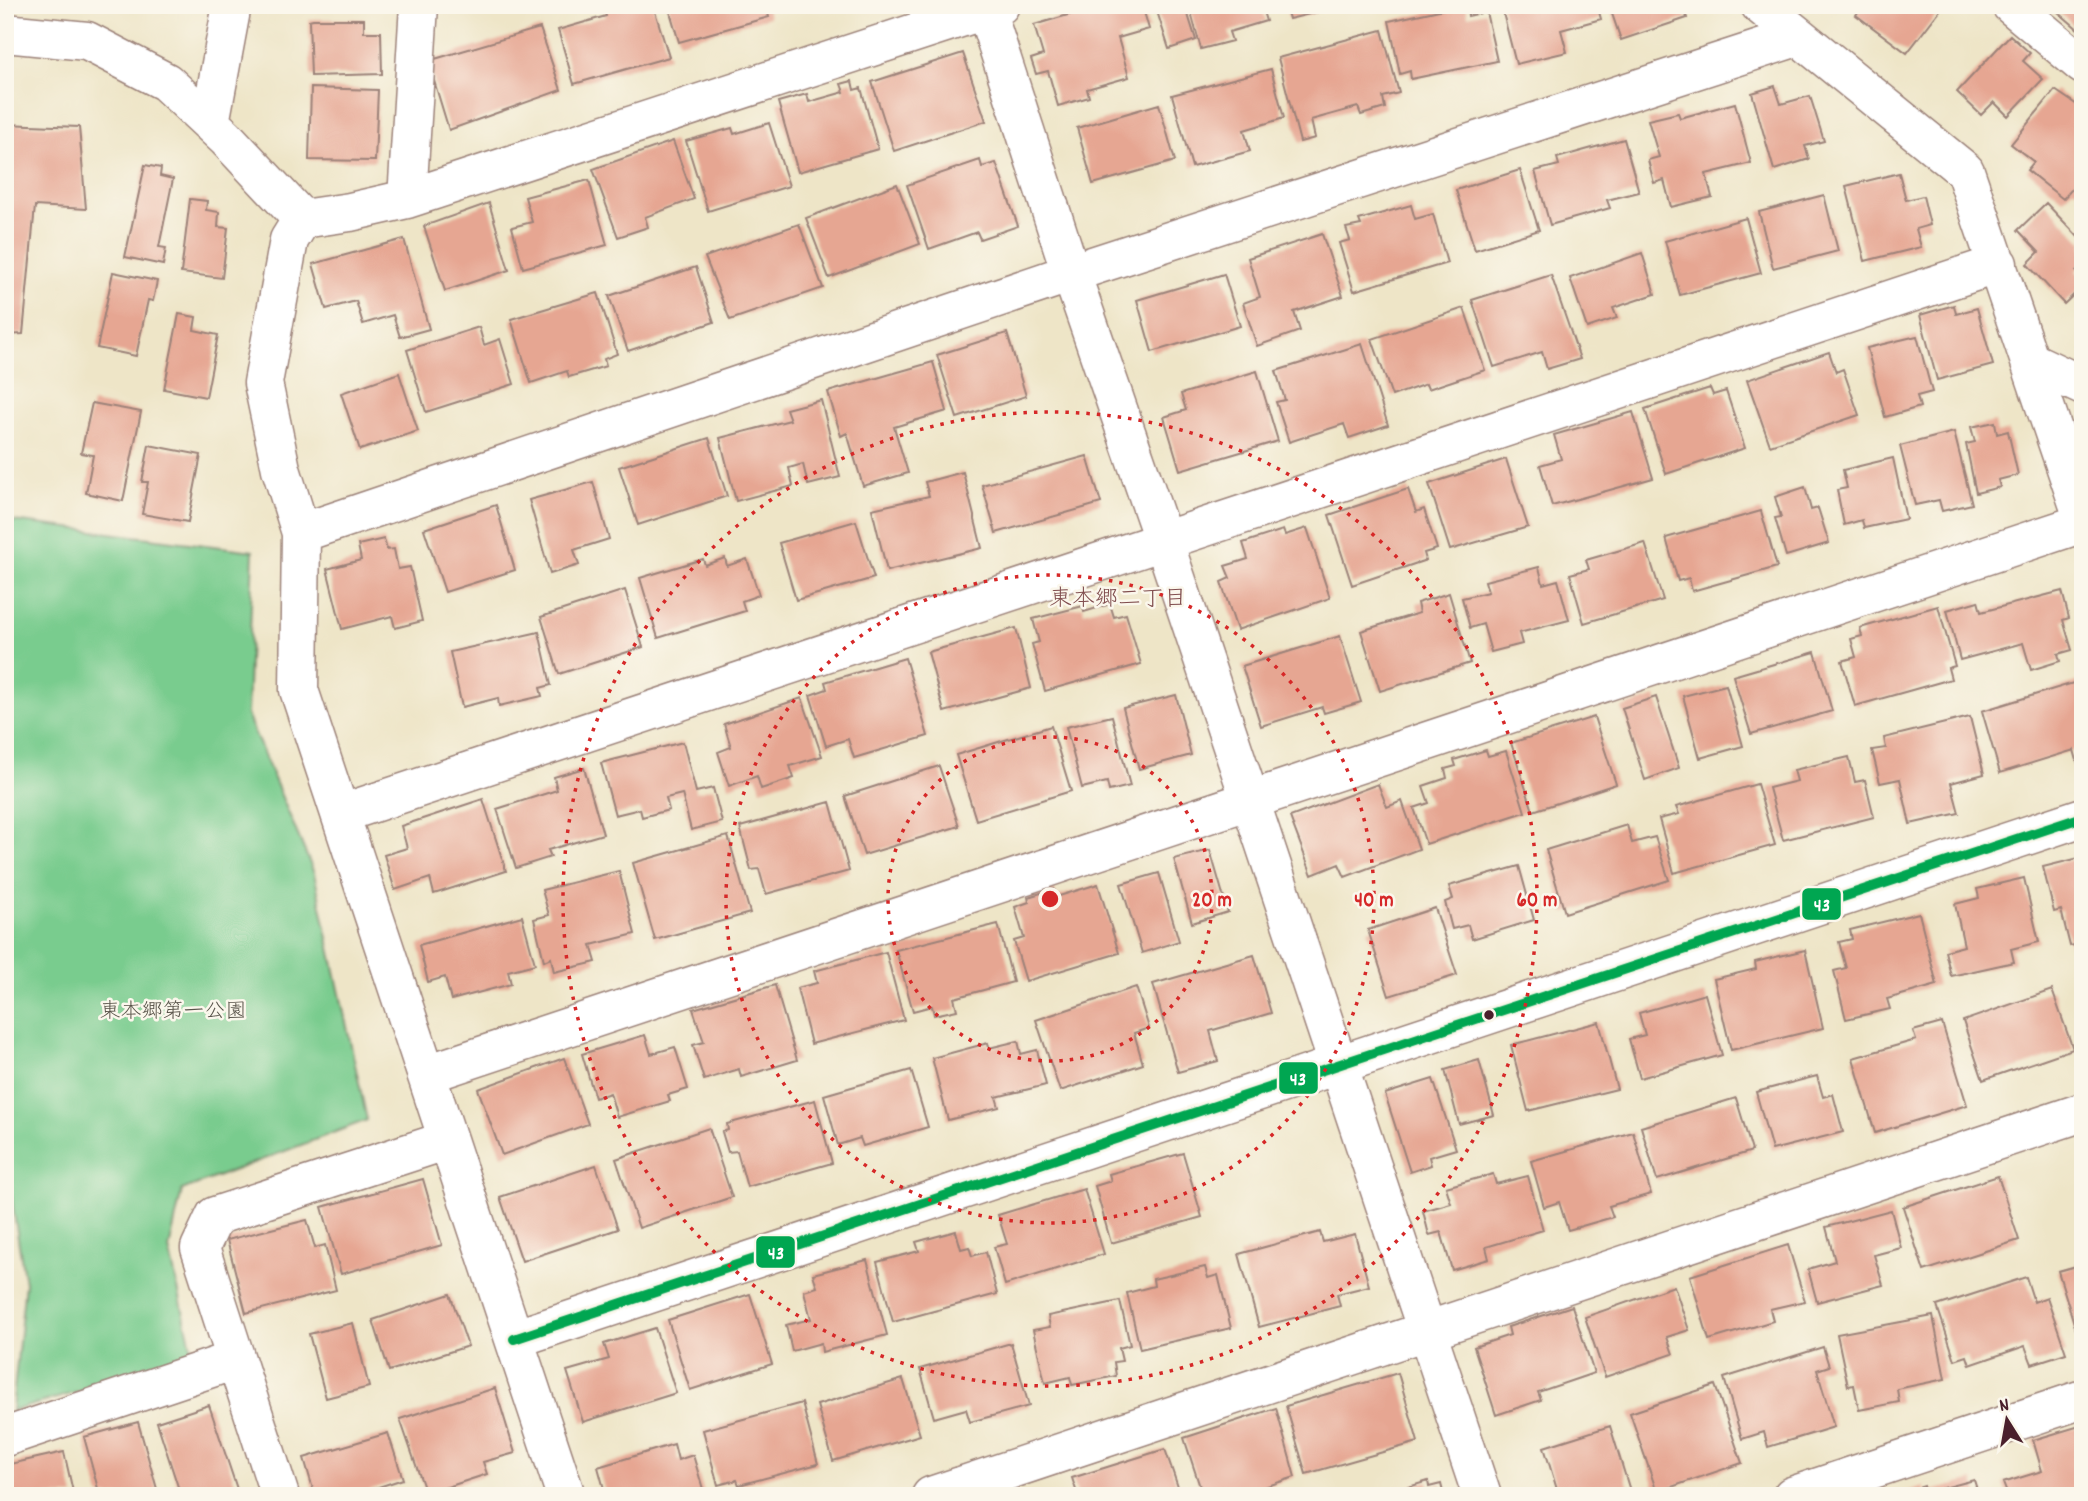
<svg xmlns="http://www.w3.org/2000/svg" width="2088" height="1501" viewBox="0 0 2088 1501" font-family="Dekko,'Klee One',sans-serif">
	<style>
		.green { fill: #79cc8e; stroke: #62765c; stroke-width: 2 }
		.building { fill: #e6a692 }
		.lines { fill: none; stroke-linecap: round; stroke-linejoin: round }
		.minor-casing { stroke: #9c8279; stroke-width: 41 }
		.minor { stroke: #fff; stroke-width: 38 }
		.bus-1-casing { stroke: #fbf7ec; stroke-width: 16 }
		.bus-1 { stroke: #00a651; stroke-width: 10 }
		.ring { fill: none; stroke: #d62828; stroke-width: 3.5; stroke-dasharray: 3.5 7 }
		.bus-dot { fill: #4a1f2b; stroke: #fbf7ec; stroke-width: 2.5 }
		.labels { text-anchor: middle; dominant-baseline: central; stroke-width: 5; stroke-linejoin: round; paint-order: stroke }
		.park-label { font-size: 21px; fill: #585349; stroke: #fbf7ec }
		.neighbourhood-label { font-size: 23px; fill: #814e4f; stroke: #fbf7ec }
		.centre { fill: #d62828; stroke: #fbf7ec; stroke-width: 3.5 }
		.ring-label { font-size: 21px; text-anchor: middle; font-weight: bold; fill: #d62828; stroke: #fbf7ec; stroke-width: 5; stroke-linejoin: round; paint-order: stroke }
		.line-badge { stroke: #fbf7ec; stroke-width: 2.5 }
		.badge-label { font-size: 19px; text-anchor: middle; font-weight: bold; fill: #fff }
	</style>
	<rect width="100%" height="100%" fill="#fbf7ec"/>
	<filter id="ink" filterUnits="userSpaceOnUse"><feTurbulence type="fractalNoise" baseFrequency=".0143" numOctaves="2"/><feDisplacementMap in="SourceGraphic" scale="14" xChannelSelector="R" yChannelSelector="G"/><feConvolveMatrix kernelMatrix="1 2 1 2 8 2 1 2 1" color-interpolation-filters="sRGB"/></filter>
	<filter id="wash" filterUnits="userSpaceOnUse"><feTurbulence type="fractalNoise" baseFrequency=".00686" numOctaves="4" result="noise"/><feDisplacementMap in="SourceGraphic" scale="28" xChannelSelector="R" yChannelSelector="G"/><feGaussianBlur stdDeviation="1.57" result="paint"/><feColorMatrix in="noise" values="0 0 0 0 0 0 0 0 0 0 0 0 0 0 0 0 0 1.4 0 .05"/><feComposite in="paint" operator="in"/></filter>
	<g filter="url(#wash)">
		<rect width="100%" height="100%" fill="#eee5c7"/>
		<!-- green -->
		<path class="green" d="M5,520l248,31 -6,164 67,158 53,247 -185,70 -13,59 25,110 -182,52 13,-128 -20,-127z"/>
		<g id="blocks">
			<!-- building -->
			<path class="building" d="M603,5h50l16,52 -95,27 -16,-54 48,-14z
				M668,5h98l3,12 -90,25z
				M1102,5h40l7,24 -31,9 11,39 -42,12 2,8 -31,9 -10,-35 -12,3 -5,-15 12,-4 -9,-30z
				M1155,5h30l11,35 -27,9z
				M1189,5h72l5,16 -37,11 3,9 -31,8z
				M1285,5h58v1l-54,13z
				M1462,5h4l2,11 18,-4 11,49 -86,18 -1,-8 -10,3 -11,-53z
				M1501,5h96l4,14 -40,11 6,22 -51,12z
				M1609,5h74l4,13 -66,22z
				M1863,5h81l-37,48 -51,-38z
				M2050,5h33v20l-4,5z
				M313,19h51v13h17l1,42 -71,2 -2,-56z
				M540,28l21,62 -112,40 -21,-69z
				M1382,30l17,63 -16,4 2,11 -24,7 -3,-8 -47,13 4,18 -15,4 -22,-84z
				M2010,35l20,18 -7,8 20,18 -35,37 -14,-14 -13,13 -24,-23z
				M963,53l23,68 -92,30 -22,-69z
				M1271,69l13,49 -40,12 6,21 -58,16 -20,-72z
				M852,81l2,9 7,-2 17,61 -80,23 -20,-70 29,-8 2,8 35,-10 -3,-8z
				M1775,86l6,18 29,-8 14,45 -19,5 4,13 -35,11 -22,-77z
				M311,88l67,2 -3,71 -66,-1z
				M2055,90l28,19v78l-3,3 -8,-1 -9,10 -36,-29 7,-8 -23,-18z
				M1735,103l16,60 -45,11 6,23 -41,10 -7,-27 -10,3 -6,-23 11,-3 -11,-37 30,-7 2,5z
				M1159,104l16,57 -82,23 -16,-56z
				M769,123l20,63 -81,25 -22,-70 46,-13 2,6z
				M5,124l74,3 7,82 -51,-3 -12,128 -18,1z
				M1624,139l15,53 -32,8 3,8 -60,17 -15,-54 24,-6 -2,-7z
				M673,141l21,58 -49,18 3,10 -30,10 -25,-68z
				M980,160l2,7 14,-4 22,63 -38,13 -3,-7 -48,17 -22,-64z
				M145,165l16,3 -1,8 13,3 -14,68 7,1 -3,17 -38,-8z
				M1520,170l19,60 -64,20 -19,-60z
				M1899,173l7,27 17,-4 7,29 -14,4 5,18 -56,14 -19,-75z
				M589,180l18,65 -84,23 -11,-41 20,-5 -7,-25z
				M897,184l23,60 -91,34 -23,-60z
				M1824,195l14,56 -65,17 -14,-56z
				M190,199l17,2 -1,9 13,2 -1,15 10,1 -6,50 -41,-5z
				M489,203l20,67 -64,21 -21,-65z
				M2046,203l37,39v22l-7,7 7,7v8l-19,18 -37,-40 12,-12 -21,-22z
				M1411,205l4,14 18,-5 14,49 -93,28 -15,-48 11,-3 -4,-12 15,-3 -2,-5z
				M1746,218l15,55 -81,22 -15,-54z
				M799,224l24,64 -93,32 -25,-63z
				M1322,234l21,62 -49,16 6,19 -43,15 -14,-43 17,-6 -12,-39z
				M404,239l25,90 -29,8 -7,-22 -30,9 -7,-23 -30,8 -13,-45z
				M1642,253l13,41 -42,14 4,10 -30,10 -17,-50z
				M696,267l18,55 -86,29 -19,-55z
				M113,272l44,9 -4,20 -5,-1 -12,56 -39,-8z
				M1224,274l16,52 -88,26 -15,-52z
				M1551,275l29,84 -33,10 -5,-17 -48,15 -22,-67z
				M598,293l19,61 -13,5 2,7 -37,11 -2,-6 -36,12 -20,-64z
				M1954,305l2,9 21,-6 16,57 -56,15 -17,-65z
				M1464,308l21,62 -57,19 -2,-5 -34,12 -20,-57z
				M179,314l17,3 -2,13 24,5 -12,62 -42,-8z
				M479,327l5,18 16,-6 14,45 -88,28 -19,-62z
				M1007,333l19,63 -69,22 -20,-63z
				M1917,336l15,56 -15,4 3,11 -35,10 -18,-69z
				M1362,344l26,81 -39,13 -5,-14 -55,18 -13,-40 9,-2 -9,-29z
				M1829,352l7,20 7,-3 16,46 -89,30 -23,-65z
				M933,362l14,49 -53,16 14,46 -45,13 -16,-53 -6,3 -13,-44z
				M1257,371l21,70 -98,29 -16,-53 22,-7 -5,-16z
				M399,373l19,58 -58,19 -19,-57z
				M1710,388l3,7 13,-4 19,57 -79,26 -21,-65z
				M821,400l19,77 -32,8 -5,-21 -14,4 4,18 -57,15 -16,-63 70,-18 -4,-11z
				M92,403l49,9 -18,89 -37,-8 7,-38 -12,-2z
				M1633,412l20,66 -101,28 -12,-41 21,-6 -7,-24z
				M1995,422l2,12 11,-3 10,44 -20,5 2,7 -24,6 -10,-49 9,-2 -4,-15z
				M1954,432l18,72 -30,7 -3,-11 -24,5 -15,-59z
				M709,438l18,58 -89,29 -19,-58z
				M149,445l52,10 -13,67 -46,-8 6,-32h-6z
				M1087,456l14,47 -105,30 -14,-48z
				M1893,458l13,61 -42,9 -2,-8 -18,5 -7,-35 10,-2 -4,-18z
				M1506,459l22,68 -78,23 -21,-66z
				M963,472l19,76 -95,23 -15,-62 57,-13 -4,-14z
				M593,482l16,57 -35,11 5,15 -29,9 -21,-74z
				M1805,487l6,23 7,-2 11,35 -43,13 -11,-38 6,-1 -6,-20z
				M1408,489l8,23 8,-3 13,40 -13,4 2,7 -74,25 -23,-70z
				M496,505l19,65 -70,22 -21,-63z
				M1761,511l16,56 -85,24 -3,-13 -11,3 -12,-43z
				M856,521l18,57 -78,22 -17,-57z
				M1307,528l23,70 -93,32 -16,-48 9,-4 -5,-12 23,-7 -5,-16 40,-13 2,5z
				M384,539l3,11 7,-1 4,20 12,-2 12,54 -27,7 -3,-12 -50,13 -15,-60 34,-9 -3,-15z
				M1645,543l18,57 -79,23 -14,-49 19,-5 -3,-9z
				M725,558l2,8 20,-7 12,36 -17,6 3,10 -87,27 -18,-60 63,-19 2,6z
				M1539,567l4,17 15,-4 11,40 -50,13 3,11 -31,8 -8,-28 -13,4 -8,-30 26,-6 -3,-11z
				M625,590l18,57 -84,27 -18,-57z
				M2062,591l7,27 -6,2 9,30 -14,4 2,7 -29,9 -8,-27 -63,17 -13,-50 31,-9 3,11z
				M1449,593l21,70 -90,28 -19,-60 58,-18 -2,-10z
				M1110,604l4,13 12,-3 15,50 -96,27 -13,-47 7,-2 -6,-23 50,-13 1,6z
				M1938,606l17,60 -7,2 3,11 -96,27 -13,-45 14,-4 -5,-18 11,-3 -2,-8z
				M1016,628l15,60 -87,24 -16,-60z
				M539,632l12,53 -11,3 2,8 -43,10 -1,-8 -36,9 -12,-55z
				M1340,636l21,66 -37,11 -2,-6 -61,19 -19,-60z
				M1815,652l17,59 -81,23 -18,-58z
				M905,658l23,78 -74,22 -6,-19 -22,7 -16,-51 17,-6 -2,-7z
				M2083,680v83l-5,1 -4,-14 -74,23 -18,-62z
				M1726,685l17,61 -43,12 -17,-62z
				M1176,695l15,60 -52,14 -16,-61z
				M1656,697l23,71 -34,12 -23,-72z
				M802,698l20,58 -32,10 4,12 -33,11 -4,-13 -28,10 -11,-34 13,-5 -7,-23z
				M1112,716l18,70 -21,5 -2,-9 -25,6 -16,-61z
				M1594,717l22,67 -83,27 -22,-68z
				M1970,717l14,57 -33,9 8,30 -49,11 -10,-45 -20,4 -8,-33 14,-2 -2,-10z
				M1051,726l20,65 -95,29 -20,-65z
				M683,742l13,50 17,-4 9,34 -31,8 -9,-36 -16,4 3,12 -27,7 -2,-8 -25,6 -14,-52z
				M1486,750l2,6 18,-5 19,61 -99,32 -12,-36 15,-5 -6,-17 24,-8 -2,-9 11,-3 -2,-6z
				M1849,757l6,25 10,-2 9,37 -91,23 -14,-52 28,-7 -3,-11z
				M939,766l20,60 -95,29 -19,-59z
				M584,768l19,66 -55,16 3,7 -35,11 -19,-59 60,-19 -3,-13z
				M1378,784l9,23 15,-6 17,48 -74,28 -6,-13 -27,11 -22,-58z
				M1757,784l18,61 -101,28 -15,-54 20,-5 -3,-7z
				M483,799l23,72 -72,23 -4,-16 -35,12 -11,-35 23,-7 -6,-22z
				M830,802l19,69 -83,23 -7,-25 -8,1 -11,-43z
				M1627,825l5,18 23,-6 14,43 -104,33 -19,-63z
				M728,836l22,77 -95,27 -22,-77z
				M1210,850l18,62 -36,11 -18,-64z
				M2083,857v86l-13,3 -9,-36 -7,2 -11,-45z
				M1519,866l15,54 -62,19 -4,-14 -16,4 -7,-27 8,-3 -4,-13z
				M619,871l16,63 -44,11 5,17 -42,10 -3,-14 -7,3 -10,-42 15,-4 -7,-25z
				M1159,873l20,68 -37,12 -21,-69z
				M2024,878l15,64 -28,7 3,13 -63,14 -6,-25 19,-5 -9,-42 24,-6 -2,-9z
				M1098,884l21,69 -93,28 -12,-40 10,-3 -9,-31 14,-5 -1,-5 26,-8 2,8z
				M1435,908l22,67 -68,21 -21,-66z
				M1919,913l18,72 -50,14 3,10 -44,10 -12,-48 12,-3 -7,-26 13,-3 -2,-9z
				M522,916l13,48 -27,7 3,13 -60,16 -6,-23 -17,5 -9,-37z
				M998,924l15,58 -59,16 3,12 -23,5 -2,-9 -19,5 -17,-61z
				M1805,950l18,78 -92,22 -17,-71 42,-10 -1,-7z
				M886,952l18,68 -93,24 -14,-56 20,-5 -3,-12z
				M1254,955l17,58 -61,18 8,30 -40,11 -25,-88z
				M775,985l22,75 -56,17 -2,-8 -35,11 -11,-35 11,-3 -11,-33z
				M1136,987l13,41 -15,5 9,31 -83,27 -24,-71z
				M2052,990l21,59 -90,31 -20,-59z
				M1705,994l17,61 -82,23 -11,-39 16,-4 -6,-22z
				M1599,1022l18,67 -89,22 -17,-66z
				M1942,1023l25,82 -92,28 -22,-75 63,-18 -3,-9z
				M645,1035l6,19 24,-7 13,42 -20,6 2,6 -53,16 -7,-24 -15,5 -13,-44z
				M1018,1041l3,13 16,-4 9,35 -50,12 3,10 -51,13 -16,-62 56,-15 1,5z
				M564,1058l24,66 -86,31 -24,-66z
				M1479,1060l15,55 -35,9 -14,-54z
				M911,1070l17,57 -65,19 -3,-8 -22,7 -14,-50z
				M1817,1076l6,21 10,-3 10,38 -71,18 -16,-58z
				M1433,1079l23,70 -27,8 2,8 -21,7 -25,-78z
				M1736,1098l16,53 -95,29 -16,-53z
				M815,1100l17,63 -85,24 -10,-36 -9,1 -6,-20 6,-2 -1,-6z
				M709,1128l23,69 -93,31 -23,-69z
				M1633,1132l18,62 -42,12 4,11 -45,13 -9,-28 -15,5 -13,-46z
				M1183,1153l19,64 -91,26 -16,-57 16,-5 -2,-7z
				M596,1165l22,64 -96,32 -22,-64z
				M1493,1174l3,10 32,-8 15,54 -57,17 3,12 -37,11 -11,-38 -12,3 -6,-24 28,-8 -5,-16z
				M1998,1176l21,64 -95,31 -21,-64z
				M423,1179l19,66 -101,29 -19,-67z
				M1084,1189l20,65 -99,31 -11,-38 13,-3 -9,-29z
				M1891,1210l10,38 -27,7 9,30 -66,17 -9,-33 27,-8 -9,-34z
				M307,1220l8,28 10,-3 11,45 -90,23 -19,-73z
				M956,1231l5,18 8,-2 3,9 14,-4 11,42 -104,28 -16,-60 42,-11 -3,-9z
				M1320,1232l3,10 32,-8 14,52 -32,8 3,12 -81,21 -20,-73z
				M1788,1245l17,56 -35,8 3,12 -64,19 -19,-64z
				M867,1260l20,75 -65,17 -1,-9 -29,8 -6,-26 25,-6 -7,-28 13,-4 -4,-13z
				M2083,1264v64l-7,2 -18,-59z
				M1205,1267l3,11 10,-3 13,53 -91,21 -13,-56 27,-7 -1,-7z
				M2026,1277l8,25 13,-5 19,56 -34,11 -7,-18 -55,19 -3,-9 -12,4 -18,-54z
				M1674,1286l15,44 -22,7 6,17 -68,23 -20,-60z
				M450,1294l18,52 -79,25 -16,-51z
				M750,1294l22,70 -82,26 -22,-70z
				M1120,1301l10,44 -11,3 3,13 -8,1 2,14 -44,9 -2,-8 -25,6 -12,-53 17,-3 -2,-11z
				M1572,1306l22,67 -56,19 3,8 -45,15 -22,-68 36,-12 -2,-8z
				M1933,1316l12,63 -48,10 2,13 -40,8 -5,-25 -6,1 -11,-52z
				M353,1323l16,64 -43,11 -17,-64z
				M655,1328l21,65 -93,29 -16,-51 42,-12 -5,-15z
				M1011,1343l18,63 -59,16 -4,-13 -32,9 -14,-49z
				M1823,1347l6,19 -12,4 17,57 -66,20 -4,-15 -22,7 -18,-61z
				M1398,1373l20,69 -112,32 -20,-68z
				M903,1379l17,56 -87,26 -16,-56z
				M1715,1385l27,78 -85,29 -27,-79z
				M495,1388l20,65 -32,9 4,12 -61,20 -26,-75z
				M802,1403l16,61 -79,21 -2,-5 -19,5 -15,-55z
				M209,1405l30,90 -58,1 -24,-74z
				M1276,1408l19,69 -58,19h-34l-19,-58z
				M138,1422l21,74h-59l-16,-59z
				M2083,1425v71h-75l-5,-13 39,-12 -9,-31z
				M1610,1426l21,68 -7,2h-65l-15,-49z
				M388,1433l15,46 -52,17h-36l-11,-38z
				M674,1444l4,16 15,-5 12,41h-99l-8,-29z
				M1165,1449l16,47h-103l-6,-18z
				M64,1452l10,44h-69v-10l6,-2 -5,-19z
				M1974,1480l5,16h-87l32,-10 1,7z
				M1428,1481l1,6 12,-3 3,12h-65z"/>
		</g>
	</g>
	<g filter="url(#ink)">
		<use href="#blocks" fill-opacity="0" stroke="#9c8279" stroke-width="2"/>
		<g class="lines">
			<defs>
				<path id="minor" d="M1760,5l205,166 118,347
					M2011,5l72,60
					M986,10l85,263 93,269 318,954
					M5,33l82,8 79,41 60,56 76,81 -13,21 -26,143 18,86 20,64 -2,157 267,806
					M210,123l22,-118
					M407,199l12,-194
					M302,219l48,-7 57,-13 593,-194
					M2030,361l53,25
					M301,533l770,-260 726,-236
					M340,814l1658,-550
					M427,1074l1656,-551
					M514,1339l1569,-522
					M5,1437l230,-77
					M280,1496l-80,-248 15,-32 233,-76
					M931,1496l1152,-384
					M1792,1496l291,-97"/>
			</defs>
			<!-- minor casing -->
			<use href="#minor" class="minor-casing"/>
			<!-- minor -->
			<use href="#minor" class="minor"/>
			<defs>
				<path id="bus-1" d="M514,1339l1569,-522"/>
			</defs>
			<!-- bus-1 casing -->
			<use href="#bus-1" class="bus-1-casing"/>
			<!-- bus-1 -->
			<use href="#bus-1" class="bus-1"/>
		</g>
	</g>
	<!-- distance rings -->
	<g class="ring">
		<circle cx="1050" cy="899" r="162"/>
		<circle cx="1050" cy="899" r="324"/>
		<circle cx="1050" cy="899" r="487"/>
	</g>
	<!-- markers -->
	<circle class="bus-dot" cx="1489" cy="1015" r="6"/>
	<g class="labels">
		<!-- park labels -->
		<g class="park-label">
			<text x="173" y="1013">東本郷第一公園</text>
		</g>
		<!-- neighbourhood labels -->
		<g class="neighbourhood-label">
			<text x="1118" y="600">東本郷二丁目</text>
		</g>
	</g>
	<circle cx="1050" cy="899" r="10" class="centre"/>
	<g class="ring-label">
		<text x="1212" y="906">20 m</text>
		<text x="1374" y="906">40 m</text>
		<text x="1537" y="906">60 m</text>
	</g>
	<g class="line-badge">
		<rect x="1801" y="887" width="41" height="34" rx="7" fill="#00a651"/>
		<rect x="1278" y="1061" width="41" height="34" rx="7" fill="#00a651"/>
		<rect x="755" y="1235" width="41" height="34" rx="7" fill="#00a651"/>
	</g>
	<g class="badge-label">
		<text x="1822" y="911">43</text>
		<text x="1298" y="1085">43</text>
		<text x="776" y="1259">43</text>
	</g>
	<!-- margin -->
	<rect width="2088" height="1501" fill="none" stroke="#fbf7ec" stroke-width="28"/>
	<!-- north arrow -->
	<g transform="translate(2007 1420) rotate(349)" stroke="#fbf7ec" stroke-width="5" paint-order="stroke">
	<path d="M0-5L12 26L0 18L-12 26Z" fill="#4a1f2b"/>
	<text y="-10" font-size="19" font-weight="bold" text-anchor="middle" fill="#4a1f2b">N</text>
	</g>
</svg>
